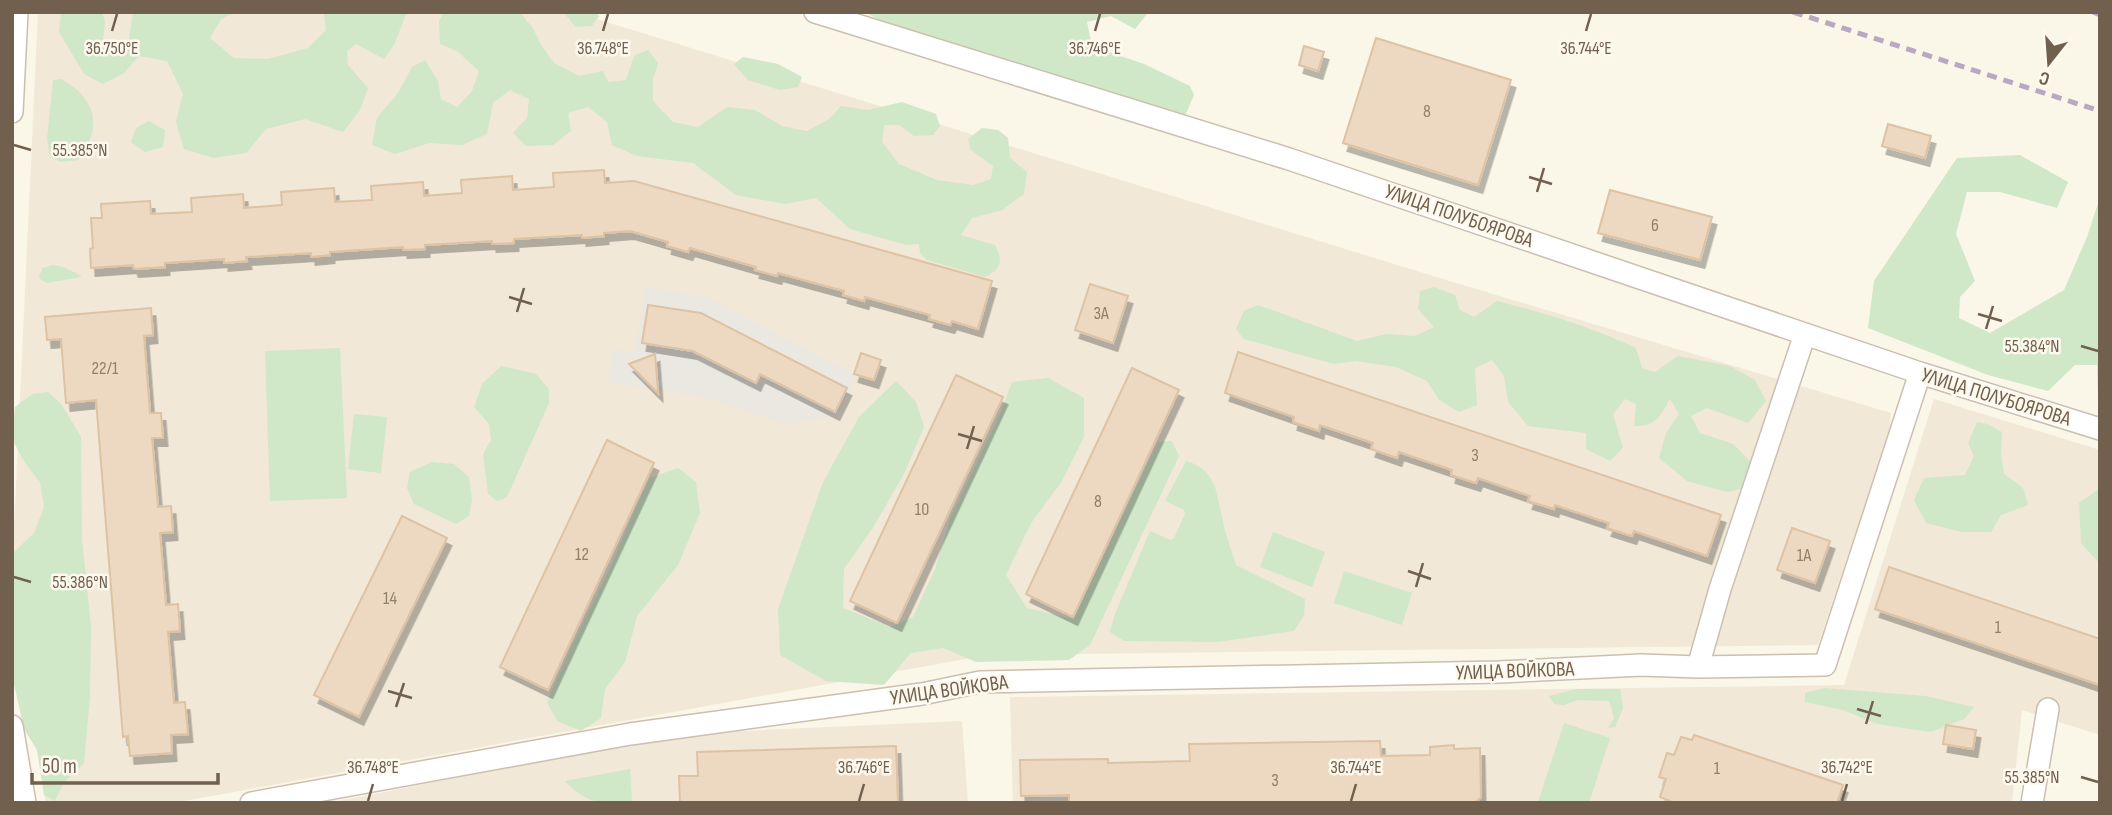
<svg xmlns="http://www.w3.org/2000/svg" width="2112" height="815" viewBox="0 0 2112 815" font-family="'Sofia Sans Condensed',sans-serif">
	<style>
		.residential { fill: #f1e8d7 }
		.industrial { fill: #ebe7e1 }
		.green { fill: #d0e7c8 }
		.building { fill: #edd9c2; stroke: #dec2a4; stroke-width: 2; filter: url(#shadow) }
		.lines { fill: none; stroke-linecap: round; stroke-linejoin: round }
		.street-casing { stroke: #ccbfaf; stroke-width: 24 }
		.street { stroke: #fff; stroke-width: 21 }
		.rail { stroke: #baa7c3; stroke-width: 5; stroke-dasharray: 10 7; stroke-linecap: butt }
		.ticks { fill: none; stroke: #72604e; stroke-width: 2.5 }
		.labels { text-anchor: middle; dominant-baseline: central; stroke-width: 5; stroke-linejoin: round; paint-order: stroke }
		.number-label { font-size: 18px; fill: #917e6b }
		.street-label { font-size: 21px; fill: #72604e; stroke: #fdf9ee }
		.ticks-label { font-size: 18px; text-anchor: middle; fill: #72604e; stroke: #fdf9ee; stroke-width: 5; stroke-linejoin: round; paint-order: stroke }
	</style>
	<defs>
		<filter id="shadow"><feDropShadow dx="4.5" dy="8" stdDeviation="0" flood-color="#0004"/></filter>
	</defs>
	<rect width="100%" height="100%" fill="#faf6e8"/>
	<!-- residential -->
	<path class="residential" d="M38,12h536l882,271 435,130 -2,19 -71,213 -831,10 -814,148h-127l-34,-232z
		M1934,399l166,51v285l-78,-25 -10,93h-999l-3,-106 834,-12z
		M962,721l6,82h-639l348,-69z"/>
	<!-- industrial -->
	<path class="industrial" d="M645,287l61,10 150,79 -18,39 -52,9 -85,-28 -93,-14 5,-33 22,3z"/>
	<!-- green -->
	<path class="green" d="M61,12h41l3,10 -2,18 13,8 13,-8 4,-28h101l-13,7 -11,19 24,20 34,1 40,-11 18,-18 -2,-18 82,2 -12,31 -10,14 -28,-15 -9,7 1,14 20,23 -8,22 -17,22 -38,-13 -39,10 -20,24 -33,5 -29,-9 -8,-27 7,-28 -16,-33 -28,-5 -15,17 -21,11 -19,-10 -25,-42z
		M444,12l76,1 13,15 8,17 13,18 25,13 24,-5 5,11 18,-2 8,-24 14,-6 10,13 -5,17v21l20,21 25,5 29,-20 28,3 27,16 25,5 22,-12 12,-13 27,4 34,-8 34,12 4,12 -7,9 -19,1 -15,-11h-15l-2,17 17,22 38,16 36,5 18,-6 2,-13 -22,-16 -3,-11 14,-11 16,2 10,8 2,20 17,14 -3,22 -22,16 -30,8 -11,17 34,10c8,15 7,24 -10,32l-58,-17 -7,-7 -1,-9 -13,1 -56,-16 -34,-31 -31,6 -49,-9 -43,-32 -56,-7 -25,-11 -5,-23 -19,-15 -20,6 3,18 -18,14 -27,1 -13,-13 14,-15 2,-19 -19,-9 -17,13 -6,31 -25,11 -33,-2 -34,11 -23,-9 5,-27 21,-25 14,-26 13,-7 13,21 3,18 16,8 15,-16 7,-20 -22,-20 -17,-7 -1,-23z
		M563,12h32l4,4 -7,10 -16,1z
		M865,12h281l1,2 -12,15 -24,-13 -24,6 5,24 52,18 46,22 4,9 -9,21 -26,-2 -256,-81z
		M743,57l35,7 24,13 -4,10 -18,3 -32,-10 -14,-16z
		M61,79c35,19 43,48 17,81l-17,2 -11,-5 -3,-18 6,-59z
		M149,121l16,9 -2,17 -18,5 -14,-10 5,-14z
		M2020,155l48,27 -11,26 -57,-16h-33l-11,42 19,47 -15,16 -1,21 31,15 74,-43 23,-53 13,-40v200l-2,-2 -1,-30h-22l-27,26 -60,-16 -120,-47 6,-47 83,-123z
		M52,265c11,1 19,5 29,11v1l-34,6 -6,-3 -2,-5 4,-7z
		M1434,287l21,8 5,15 14,7 23,-16c49,12 94,26 139,47l6,20 13,4 23,-16 52,10 25,14 11,21 -18,22 -41,-15 -16,8 9,17 33,11 19,19 -7,25 -18,4 -40,-11 -28,-23 7,-25 13,-19 -9,-15c-9,16 -14,28 -36,27l2,-22 -11,-5 -12,15 10,34 -13,13 -24,-12v-16l-58,-7 -20,-24 -4,-26 -12,-16 -17,8 2,37 -18,7 -20,-12 -12,-19 -31,-14 -40,-6 -22,3 -90,-25 -8,-10 8,-18 14,-6 99,36 30,-7 28,2 19,-9 -16,-18 2,-18z
		M340,348l7,150 -77,3 -5,-150z
		M501,366l35,8 13,15v14l-42,94 -10,4 -9,-7 -5,-40 8,-14 -2,-16 -15,-17 8,-23z
		M1048,378l36,20v39l-22,44 -31,42 -25,52 21,33 46,11 85,-177 14,-1 7,15 -89,189 -21,15 -93,2 -33,-14 -32,5 -27,32 -58,-4 -46,-26 -2,-46 45,-127 36,-65 37,-36 20,21 8,25 -20,47 -30,52 -30,43 -1,39 47,19 23,-10 22,-48 15,-50 50,-105 12,-32z
		M48,392l14,13 19,32 1,102 9,87 -1,70 -6,67 -20,19 -9,19 -11,-6 -7,-45 -13,-21 -12,-54v-121l22,-21 10,-26 -4,-25 -15,-19 -13,-24 3,-32 17,-13z
		M354,414l33,3 -6,56 -33,-4z
		M1977,422l10,2 15,8 -1,24 3,18 19,14 5,17 -27,10 -10,17h-29l-36,-9 -12,-23 10,-22 41,-3 9,-19 -6,-13z
		M1186,461c31,8 31,35 37,61 3,15 9,29 13,43l69,34 -1,16 -10,16 -77,11 -93,-1 -14,-9 5,-18 35,-83 21,9 3,-2 11,-24 -1,-4 -19,-9z
		M432,462l22,2 15,13 3,23 -3,16 -13,8 -42,-20 -7,-16 3,-16z
		M678,468l18,14 4,31 -22,52 -41,51 -12,46 -20,27 -4,29 -20,13 -24,-10 -10,-19c17,-41 37,-81 57,-121 16,-34 29,-69 46,-103z
		M2099,489l1,1v74l-19,-21 -2,-40z
		M1273,532l52,20 -13,35 -52,-20z
		M1344,571l68,22 -10,32 -68,-22z
		M1824,688l101,8 49,11 -10,12 -33,13 -54,-8 -34,-14 -38,-8v-9z
		M1577,689h43l3,19 -8,19 -7,1 6,-10 -5,-17 -31,-1 -14,5 -10,-1 -5,-8z
		M1564,723l46,15 -21,65 -51,-1z
		M630,769l2,34c-30,0 -45,2 -67,-22z"/>
	<!-- building -->
	<path class="building" d="M1376,38l135,42 -33,105 -135,-42z
		M1304,46l20,6 -6,19 -19,-6z
		M1888,124l43,12 -6,22 -43,-12z
		M604,170l1,13 29,-2 358,100 -14,48 -26,-8 -2,4 -21,-6 1,-4 -65,-18 -1,4 -21,-6 1,-4 -66,-18 -1,3 -22,-6 1,-3 -66,-19 -2,4 -21,-6 1,-4 -38,-11 -26,2v3l-22,2v-3l-68,4v4l-22,1v-3l-67,4v4l-22,1v-3l-73,5v3l-19,2v-4l-65,4 1,4 -23,2v-4l-59,4v4l-15,1 -16,1 -1,-4 -42,3 -1,-19 3,-1 -2,-30h11l-1,-14 49,-3 1,13 41,-2 -1,-14 52,-4 1,14 38,-3 -1,-13 53,-4 1,14 37,-2 -1,-14 52,-4 1,14 38,-3 -1,-13 51,-4 1,14 41,-3 -1,-14z
		M1610,190l102,27 -12,43 -102,-27z
		M1090,284l38,12 -15,47 -38,-13z
		M648,305l53,8 146,75 -12,24 -75,-38 -4,9 -63,-32 -51,-8z
		M151,308l2,27 -9,1 6,77h11l2,25h-11l6,69 13,-1 2,26 -13,1 6,72 12,-1 2,27 -12,1 6,71 11,-1 3,32 -17,1 1,18 -42,3 -2,-20 -5,1 -27,-337 -30,3 -5,-64 -14,1 -2,-23z
		M1238,352l483,163 -14,41 -73,-25 -2,5 -25,-8 2,-5 -54,-18 -1,4 -26,-8 2,-5 -52,-18 -2,5 -25,-8 1,-5 -53,-18 -2,6 -26,-9 2,-6 -53,-18 -1,6 -26,-9 1,-5 -69,-24z
		M861,353l20,7 -7,20 -20,-6z
		M655,354l3,39 -29,-29z
		M1132,368l47,22 -106,227 -47,-23z
		M956,375l47,22 -106,226 -47,-22z
		M607,440l47,23 -106,227 -48,-23z
		M402,516l45,22 -88,179 -45,-22z
		M1792,528l38,13 -15,42 -38,-13z
		M1889,567l211,72v46l-225,-76z
		M1946,725l30,5 -3,19 -30,-5z
		M1694,735l149,50 -6,18h-162l-15,-6 6,-18 -7,-2 8,-24 7,2 7,-18 11,3z
		M1380,741l1,15 49,-1v-8l24,-2v4l26,-1 1,49 -6,6h-406v-8l-48,1 -1,-36 88,-1v4l82,-2 -1,-17z
		M896,746l2,57h-218l-1,-27h19l-1,-24z"/>
	<g class="lines">
		<defs>
			<path id="street" d="M815,12l474,147 631,214 180,56
				M12,112l5,-100
				M1698,667l22,-78 85,-255
				M12,726l13,77
				M251,803l379,-69 292,-40 58,-12 519,-10 142,-7 57,2 127,-2 95,-292
				M2032,803l16,-94"/>
		</defs>
		<!-- street casing -->
		<use href="#street" class="street-casing"/>
		<!-- street -->
		<use href="#street" class="street"/>
		<!-- rail -->
		<path class="rail" d="M1793,12l307,99
			M2093,12l7,3"/>
	</g>
	<!-- ticks -->
	<path class="ticks" d="M112,31l5,-17M603,31l5,-17M1095,31l5,-17M1586,31l5,-17M14,145l17,5M1529,177l23,7M1537,192l7,-24M509,297l23,7M517,312l7,-24M1978,314l24,7M1986,329l7,-23M2081,346l17,5M958,434l24,7M967,449l7,-23M1408,571l23,8M14,577l17,5M1416,587l7,-24M388,691l24,7M396,707l8,-24M1857,709l24,7M1866,724l7,-23M2081,777l17,5M368,801l5,-17M859,801l5,-17M1351,801l5,-17M1842,801l5,-17"/>
	<g class="labels">
		<!-- number labels -->
		<g class="number-label">
			<text x="1427" y="111">8</text>
			<text x="1655" y="225">6</text>
			<text x="1101" y="313">3А</text>
			<text x="105" y="368">22/1</text>
			<text x="1475" y="455">3</text>
			<text x="1098" y="501">8</text>
			<text x="922" y="509">10</text>
			<text x="582" y="554">12</text>
			<text x="1804" y="555">1А</text>
			<text x="390" y="598">14</text>
			<text x="1998" y="627">1</text>
			<text x="1717" y="768">1</text>
			<text x="1275" y="780">3</text>
		</g>
		<!-- street labels -->
		<g class="street-label">
			<text transform="translate(1459 216) rotate(19)">УЛИЦА ПОЛУБОЯРОВА</text>
			<text transform="translate(1996 397) rotate(17)">УЛИЦА ПОЛУБОЯРОВА</text>
			<text transform="translate(1515 671) rotate(-2)">УЛИЦА ВОЙКОВА</text>
			<text transform="translate(949 690) rotate(-8)">УЛИЦА ВОЙКОВА</text>
		</g>
	</g>
	<g class="ticks-label">
		<text x="112" y="54">36.750°E</text>
		<text x="603" y="54">36.748°E</text>
		<text x="1095" y="54">36.746°E</text>
		<text x="1586" y="54">36.744°E</text>
		<text x="80" y="156">55.385°N</text>
		<text x="2032" y="352">55.384°N</text>
		<text x="80" y="588">55.386°N</text>
		<text x="373" y="773">36.748°E</text>
		<text x="864" y="773">36.746°E</text>
		<text x="1356" y="773">36.744°E</text>
		<text x="1847" y="773">36.742°E</text>
		<text x="2032" y="783">55.385°N</text>
	</g>
	<!-- border -->
	<rect width="2112" height="815" fill="none" stroke="#72604e" stroke-width="28"/>
	<!-- north arrow -->
	<g transform="translate(2049 63) rotate(197)" stroke="#fdf9ee" stroke-width="5" paint-order="stroke">
	<path d="M0-5L12 26L0 18L-12 26Z" fill="#72604e"/>
	<text y="-10" font-size="19" font-weight="bold" text-anchor="middle" fill="#72604e">С</text>
	</g>
	<!-- scale -->
	<path d="M32 773v10h186v-10" fill="none" stroke="#72604e" stroke-width="3.5"/>
	<text x="42" y="773" font-size="21" fill="#72604e" stroke="#fdf9ee" stroke-width="5" paint-order="stroke">50 m</text>
</svg>
